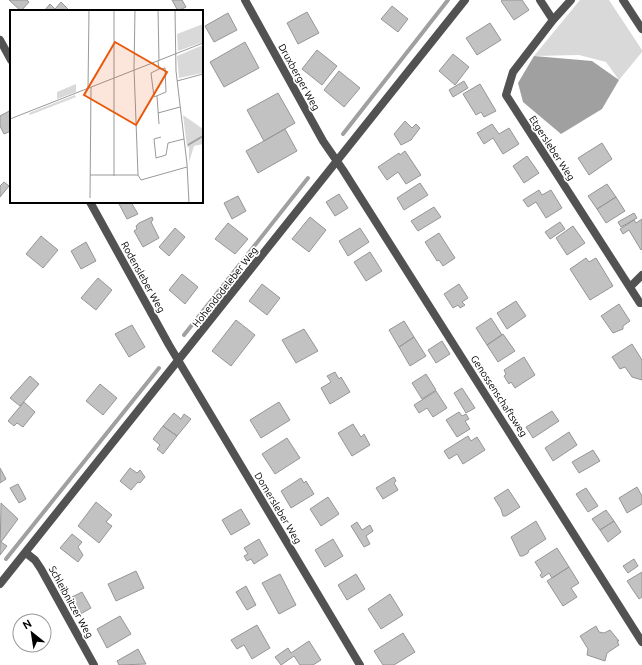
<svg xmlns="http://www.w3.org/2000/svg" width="642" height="665" viewBox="0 0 642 665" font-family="Ubuntu,sans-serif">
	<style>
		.green { fill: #d9d9d9 }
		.water { fill: #a0a0a0 }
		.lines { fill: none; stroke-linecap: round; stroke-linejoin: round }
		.stream { stroke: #a0a0a0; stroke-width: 4 }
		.building { fill: #c2c2c2; stroke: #969696 }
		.street { stroke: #525252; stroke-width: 8 }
		.labels { text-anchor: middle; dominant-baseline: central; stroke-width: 3.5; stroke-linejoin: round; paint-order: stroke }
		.street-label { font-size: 10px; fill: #000; stroke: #fff }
		.inset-river { fill: none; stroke: #a0a0a0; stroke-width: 2 }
		.inset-road { fill: none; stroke: #999; stroke-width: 1 }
		.view { fill: #e8590c; fill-opacity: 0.15; stroke: #e8590c; stroke-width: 2 }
		.inset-edge { fill: none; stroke: #000; stroke-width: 2 }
	</style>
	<rect width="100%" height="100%" fill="#fff"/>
	<!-- green -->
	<path class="green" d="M580,0h29l33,50v2l-23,28 -13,-18 -27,-7 -45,1z"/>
	<!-- water -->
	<path class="water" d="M534,56l58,5 27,19 -17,29 -41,25 -38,-32 -5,-19z"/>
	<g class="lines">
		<!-- stream -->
		<path class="stream" d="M343,134l105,-134
			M184,335l124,-157
			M6,559l153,-191"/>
	</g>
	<!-- building -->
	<path class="building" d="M9,0h18l2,2 -8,9z
		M172,0h10l4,7 -8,4z
		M503,0h19l7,10 -15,10 -13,-19z
		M61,2l9,9h-26l6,-7 5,5z
		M392,6l16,13 -10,13 -17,-13z
		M307,12l12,21 -21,11 -11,-21z
		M228,13l9,17 -23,12 -9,-16z
		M490,23l11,17 -24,15 -11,-17z
		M245,42l14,26 -35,19 -14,-25z
		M317,50l20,16 -15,19 -20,-16z
		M453,54l16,13 -14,18 -16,-14z
		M339,71l21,17 -16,19 -20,-17z
		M464,81l4,7 -15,9 -4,-7z
		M480,84l16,27 -12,6 -3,-5 -5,3 -13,-21z
		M278,93l17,30 -31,18 -17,-31z
		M11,110v21l-7,3 -4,-8v-10z
		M405,121l7,7 4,-4 4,4 -9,12 -10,5 -7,-11z
		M492,124l7,10 10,-6 10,16 -16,10 -10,-16 -9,6 -7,-11z
		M285,129l12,22 -39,22 -12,-22z
		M602,143l10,16 -23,16 -11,-17z
		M405,151l16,24 -15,9 -8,-12 -11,8 -9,-13 21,-14 1,2z
		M527,156l12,17 -15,10 -11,-17z
		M4,182l5,4 -9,11v-11z
		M420,183l8,12 -24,15 -7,-12z
		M607,184l9,13 -19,12 -9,-13z
		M539,190l3,5 9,-5 11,18 -16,10 -10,-16 -8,5 -5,-7z
		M339,194l9,14 -13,8 -9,-14z
		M238,196l8,15 -14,8 -8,-16z
		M616,197l9,14 -19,12 -9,-14z
		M118,202h16l-2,2 6,10 -11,5z
		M434,207l7,10 -23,14 -7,-10z
		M634,213l3,5 -16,9 -3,-5z
		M152,217l1,3 -2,2 8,16 -16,9 -9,-16 3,-2 -1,-3 3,-3z
		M310,217l16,13 -17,22 -17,-13z
		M642,219v30l-1,1 -12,-20 -6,4 -3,-5 14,-9 2,3z
		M560,222l5,7 -15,10 -5,-7z
		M228,223l20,16 -13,15 -20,-15z
		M573,226l12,17 -18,12 -11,-17z
		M175,228l10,9 -16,19 -10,-9z
		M360,228l9,14 -21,14 -9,-15z
		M439,233l16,25 -12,8 -4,-6 -2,1 -12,-19z
		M41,236l17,14 -15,18 -17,-14z
		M86,242l10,19 -15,8 -10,-18z
		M370,252l12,19 -16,10 -12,-19z
		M586,258l3,4 7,-4 17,28 -23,14 -20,-31z
		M182,274l16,13 -13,17 -16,-14z
		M98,278l14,12 -16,20 -15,-12z
		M262,284l18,14 -13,17 -18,-14z
		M459,284l9,14 -6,4 3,3 -5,3 -2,-3 -5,3 -9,-14z
		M516,301l10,15 -19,13 -10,-16z
		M619,304l11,17 -7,5v3l-10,4 -12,-17z
		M491,318l11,17 -15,10 -11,-17z
		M236,320l19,15 -24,31 -19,-15z
		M404,321l10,16 -15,10 -10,-17z
		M132,325l13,22 -16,10 -14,-23z
		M304,329l14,22 -22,12 -14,-23z
		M503,334l12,17 -17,11 -11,-17z
		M414,337l12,19 -16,10 -11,-19z
		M442,341l8,13 -14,9 -8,-13z
		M632,344l10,16v20l-10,-3 -7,-10 -5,2 -8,-12z
		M524,357l11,18 -20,13 -4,-6 -2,2 -5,-8 2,-2 -2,-4z
		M335,372l4,7 2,-2 9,15 -20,12 -9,-16 10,-6 -4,-6z
		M426,374l10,16 -14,9 -10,-16z
		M30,376l9,8 -19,22 -10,-8z
		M100,384l17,14 -14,17 -17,-14z
		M462,388l13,20 -9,5 -12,-20z
		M436,391l11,17 -14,9 -6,-9 -8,5 -5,-8z
		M24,402l11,10 -12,15 -6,-4 -3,3 -6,-5z
		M279,402l11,18 -29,18 -11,-18z
		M552,411l7,10 -26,17 -7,-11z
		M459,412l3,4 4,-2 3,5 -4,2 5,8 -13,8 -11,-17z
		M174,413l7,6 3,-5 7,5 -14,17 -14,-10z
		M353,424l8,13 3,-3 6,11 -18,11 -14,-23z
		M163,426l14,10 -14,18 -6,-5 3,-4 -7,-6z
		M569,432l8,13 -24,16 -8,-13z
		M468,436l3,5 6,-4 8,13 -22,14 -6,-10 -8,5 -5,-8z
		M287,438l13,20 -25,16 -13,-20z
		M593,450l7,11 -21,12 -7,-11z
		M0,468l6,11 -6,4z
		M130,468l7,5 3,-3 5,7 -5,6 -2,-1 -7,8 -11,-9z
		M394,477l2,4 -2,2 4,7 -15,9 -7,-11z
		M301,478l3,5 2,-2 8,13 -23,14 -10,-17z
		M18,484l8,15 -7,4 -9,-15z
		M637,487l5,9v8l-15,9 -8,-15z
		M586,488l12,18 -10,6 -12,-18z
		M508,489l12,18 -14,9h-3l-2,-7 -7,-11z
		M328,497l11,17 -18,12 -11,-17z
		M96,502l16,13 -6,7 6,4 -13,17 -21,-17z
		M1,503l17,16 -17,23 6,4 -7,9z
		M241,509l9,15 -19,11 -9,-15z
		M606,510l8,11 -14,9 -8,-11z
		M536,521l10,18 -17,11 -1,3 -5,3h-3l-9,-19z
		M614,521l7,11 -13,10 -8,-12z
		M357,522l5,8 8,-5 3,6 -7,5 4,8 -6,3 -13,-21z
		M72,534l10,8 -4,5 5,8 -5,7 -18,-14z
		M259,539l9,16 -14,9 -3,-5 -4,2 -3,-5 4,-2 -4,-6z
		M333,539l10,17 -18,11 -10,-17z
		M557,548l12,19 -17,11 -3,-5 -7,5 -2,-3 2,-2 -7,-11z
		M634,559l4,7 -10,7 -5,-7z
		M569,567l10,16 -8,5 6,9 -14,9 -16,-25z
		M136,571l8,17 -28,13 -8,-17z
		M642,572v25l-3,2 -12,-18z
		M280,574l16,31 -17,9 -17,-31z
		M356,574l9,15 -18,11 -9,-15z
		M246,586l10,19 -9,5 -11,-18z
		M82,592l9,16 -14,8 -9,-17z
		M390,594l13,21 -22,14 -13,-20z
		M120,616l11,18 -24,14 -10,-19z
		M257,625l13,23 -18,11 -8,-14 -7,4 -6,-9z
		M596,626l3,6 5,1 6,-3 9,11h-2l2,4 -12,8 -2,8 -18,-6 1,-6 -8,-13z
		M403,633l12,19 -21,13h-11l-9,-14z
		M309,641l12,19 -8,5h-13l-6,-9 -13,9 -6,-8 13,-9 3,5z
		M138,649l8,15 -27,1 -2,-4z"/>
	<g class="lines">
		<!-- street -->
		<path class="street" d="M245,0l78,141 20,29 299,472
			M540,0l13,20 18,-20
			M623,0l19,29
			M553,20l-40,52 -7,23 134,208h2
			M0,40l11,20
			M90,202l79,143 191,320
			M630,287l12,-12
			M26,553l9,7 6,9 53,96
			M0,584l465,-584"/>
	</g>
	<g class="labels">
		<!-- street labels -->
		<g class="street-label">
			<text transform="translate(299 77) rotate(61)">Druxberger Weg</text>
			<text transform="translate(552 148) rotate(57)">Etgersleber Weg</text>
			<text transform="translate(143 277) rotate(61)">Rodensleber Weg</text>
			<text transform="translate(225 287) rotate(-52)">Hohendodeleber Weg</text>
			<text transform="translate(499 396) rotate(57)">Genossenschaftsweg</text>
			<text transform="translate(278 508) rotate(59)">Domersleber Weg</text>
			<text transform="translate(71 602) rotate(61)">Schleibnitzer Weg</text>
		</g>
	</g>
	<!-- overview -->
	<g transform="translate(10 10)">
		<rect width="193" height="193" fill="#fff"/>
		<path d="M193,14v18l-25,9 -1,-17zM193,35v28l-24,5 -2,-22zM66,74v8l-19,7v-7zM65,85l1,2 -46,18 -1,-2zM173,105l20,14v15l-9,2 -5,16v-15h-2z" fill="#d9d9d9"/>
		<path class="inset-river" d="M178,135l15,-9"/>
		<path class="inset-road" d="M104,0v166M125,0l-1,58 4,107M148,0l1,51M165,0l1,61 11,93 2,39M148,51l1,8 6,-1 1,24 -12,5 -3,-24 8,-4M167,71l26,-7M78,79l1,-79M147,86l2,28M148,103l22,-6M0,109l193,-76M151,127l-7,2 2,19 10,-3 2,-12 16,-4M80,165h48M128,165l3,5 46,-13M80,188l1,-111"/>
		<path class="view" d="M105,32l52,30 -31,53 -52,-30z"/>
		<rect width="193" height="193" class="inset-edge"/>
	</g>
	<!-- north arrow -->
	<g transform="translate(32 633) rotate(330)"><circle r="19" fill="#ffffff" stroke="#999999"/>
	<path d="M0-3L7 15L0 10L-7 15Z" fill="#000000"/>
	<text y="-6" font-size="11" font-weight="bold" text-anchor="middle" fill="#000000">N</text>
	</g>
</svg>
